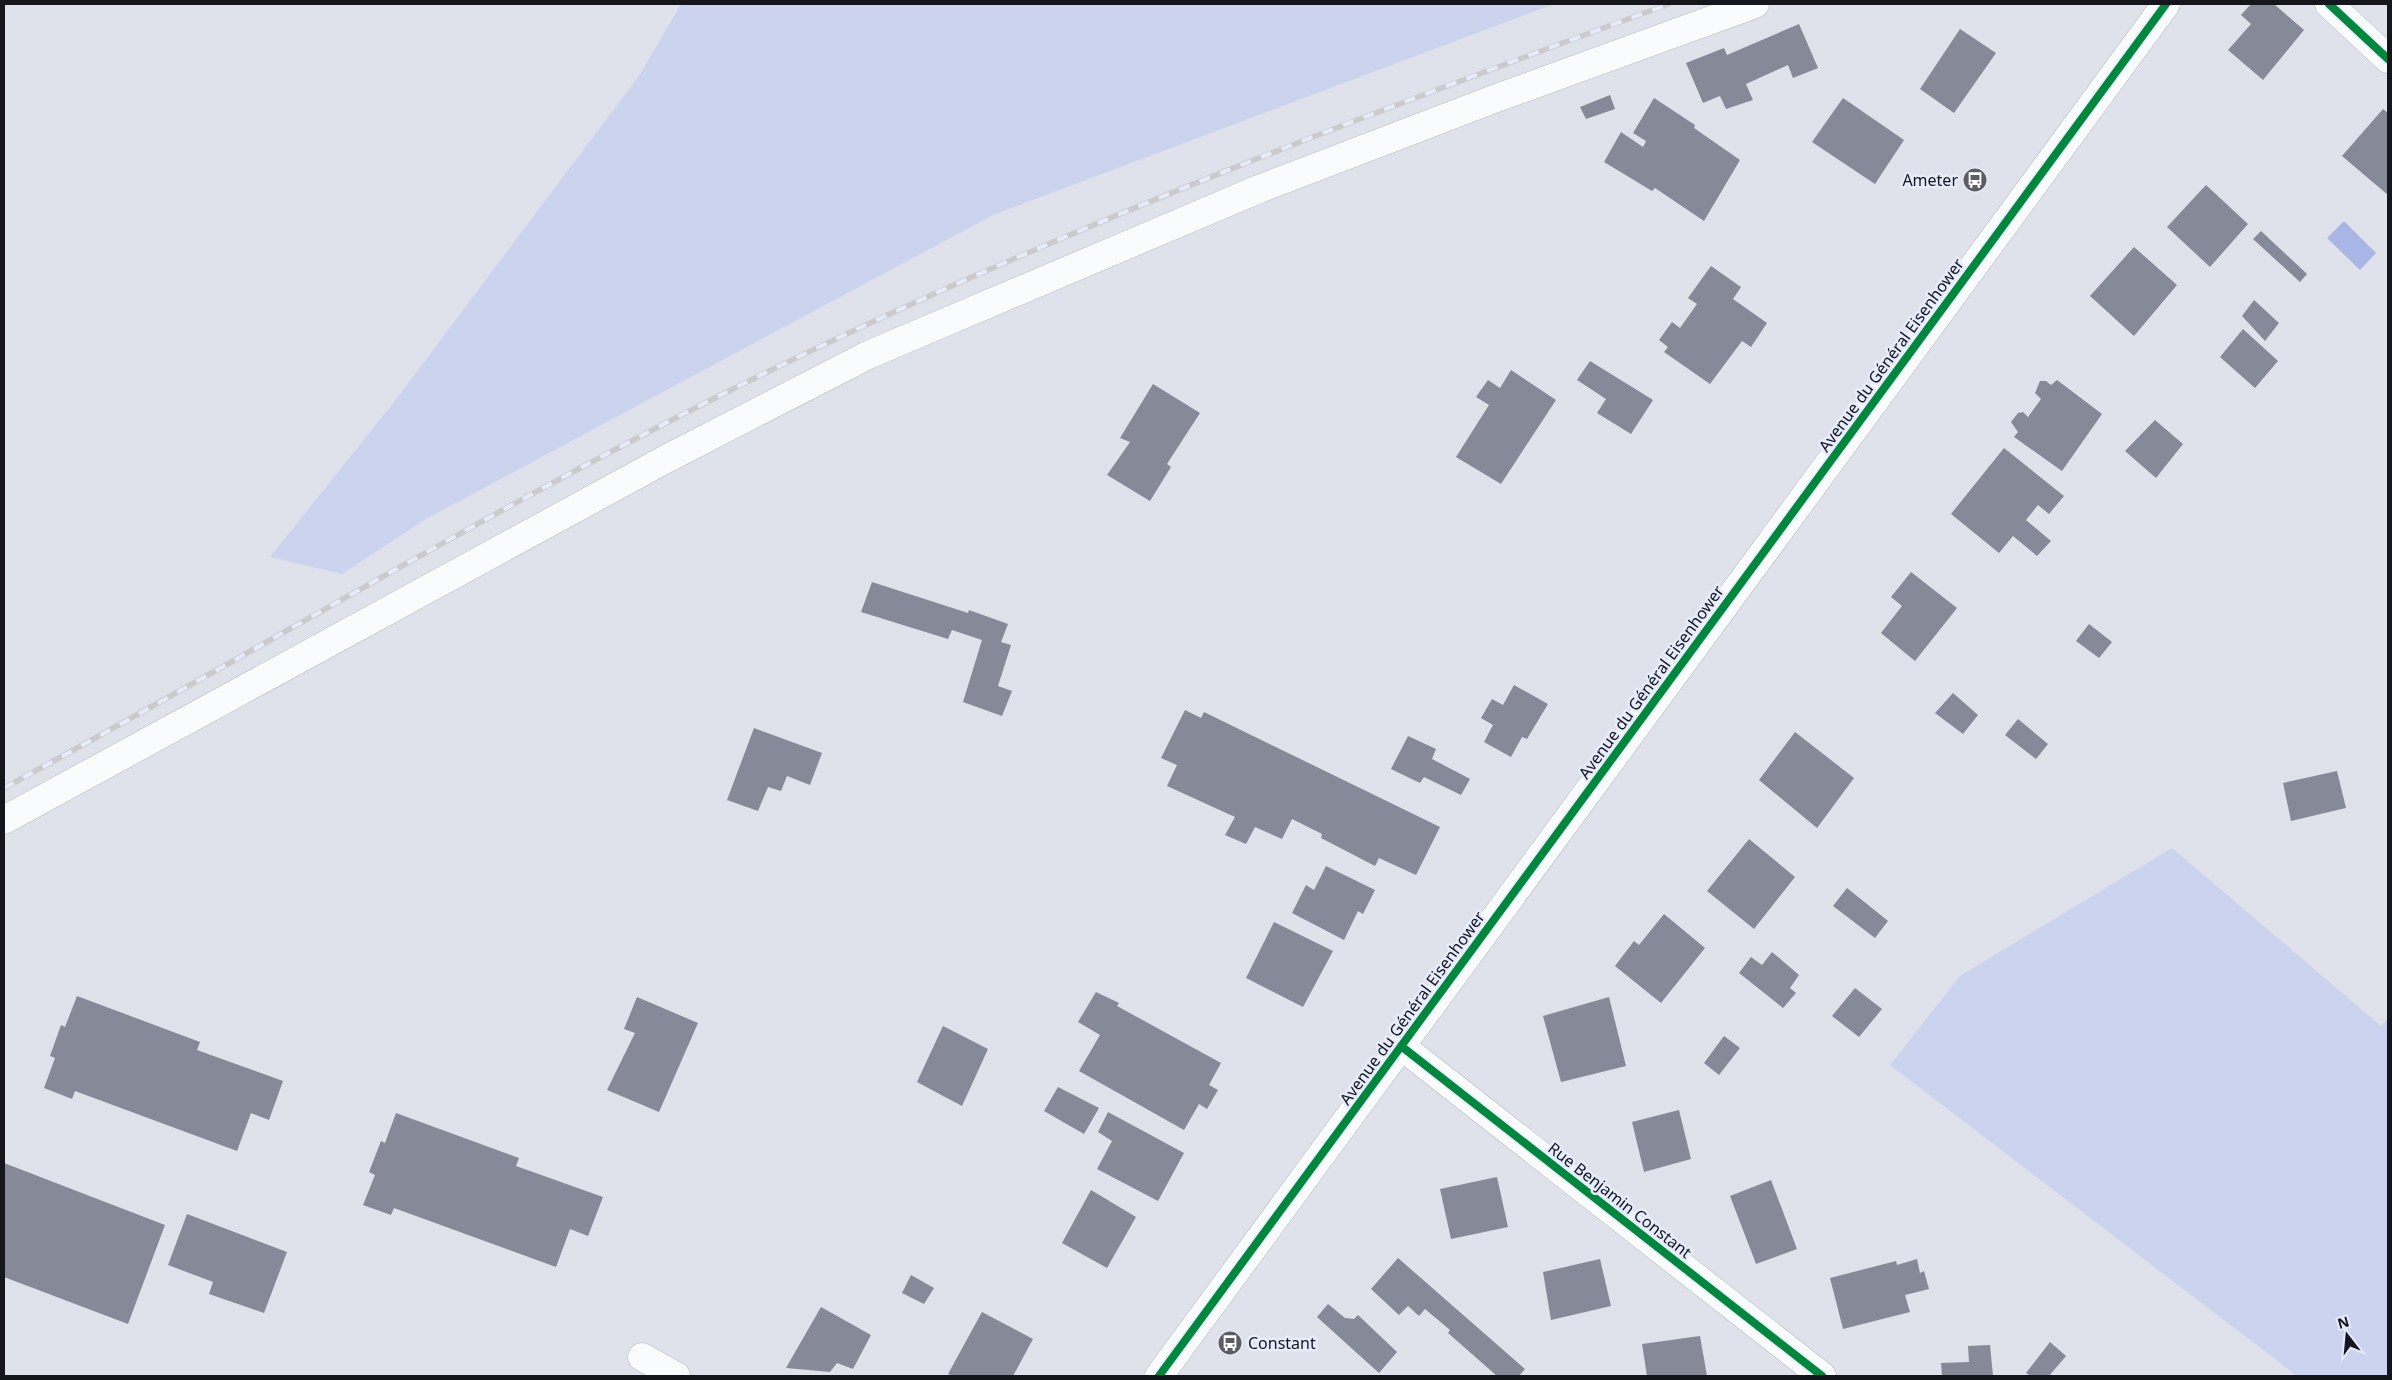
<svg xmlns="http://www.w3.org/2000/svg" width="2392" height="1380" viewBox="0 0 2392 1380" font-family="'Noto Sans',sans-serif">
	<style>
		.green { fill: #cbd3ef }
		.water { fill: #aab7e6 }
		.building { fill: #868997 }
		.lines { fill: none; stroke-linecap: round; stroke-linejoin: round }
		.minor-casing { stroke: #b6b9bf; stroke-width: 29 }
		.major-casing { stroke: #b6b9bf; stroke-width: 29 }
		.minor { stroke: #fafbfc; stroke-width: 28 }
		.major { stroke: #fafbfc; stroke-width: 28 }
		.rail-casing { stroke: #cbcbcd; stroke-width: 5.5 }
		.rail { stroke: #e7ecfc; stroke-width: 4; stroke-dasharray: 11; stroke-linecap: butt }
		.cycleway-casing { stroke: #e7ecfc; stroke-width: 11 }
		.cycleway { stroke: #00873e; stroke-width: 8 }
		.labels { text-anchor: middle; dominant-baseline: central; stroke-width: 5; stroke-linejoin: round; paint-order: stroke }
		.poi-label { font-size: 16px; fill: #14161b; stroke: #e7ecfc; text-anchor: end }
		.street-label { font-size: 16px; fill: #14161b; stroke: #e7ecfc }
	</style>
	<rect width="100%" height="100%" fill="#dfe2ea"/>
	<!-- green -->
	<path class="green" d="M681,4h873l-561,211 -567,304 -84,55 -72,-17 124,-155 245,-326z
		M2172,848l209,178 7,-7v357h-91l-407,-311 70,-89z"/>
	<!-- water -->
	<path class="water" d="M2344,221l32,32 -16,17 -33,-32z"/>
	<!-- building -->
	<path class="building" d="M2251,4h23l30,26 -41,50 -35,-30 23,-26 -10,-9z
		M1799,24l19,44 -25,10 -5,-13 -42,19 7,16 -27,9 -6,-13 -17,7 -17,-40 38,-15 3,7z
		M1960,29l36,24 -42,60 -34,-24z
		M1610,95l5,14 -29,10 -6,-12z
		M1654,98l41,27 -1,3 46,32 -36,61 -49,-33 -3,3 -48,-29 17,-30 22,15 3,-6 -13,-8z
		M1843,98l61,42 -29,44 -63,-42z
		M2383,109l5,4v82l-46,-39z
		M2206,185l42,39 -38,43 -43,-40z
		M2261,231l46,43 -7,8 -47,-43z
		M2134,247l43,38 -43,51 -44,-40z
		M1711,266l30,21 -8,12 34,24 -16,24 -9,-6 -32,43 -46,-32 4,-5 -9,-7 13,-18 8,6 17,-24 -9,-6z
		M2254,300l25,23 -14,18 -23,-25z
		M2243,329l35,32 -23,27 -35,-31z
		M1590,361l63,39 -22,34 -34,-21 9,-14 -29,-19z
		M1511,370l45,30 -55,84 -45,-27 33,-52 -13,-8 12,-17 12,8z
		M2057,380l45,34 -40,57 -48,-34 4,-5 -7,-10 7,-9 5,-1 5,5 13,-18 -6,-6 5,-12h6l5,4z
		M1153,384l47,29 -33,51 4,3 -21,34 -43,-26 23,-33 -10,-4z
		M2155,420l28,24 -27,34 -31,-27z
		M2004,448l60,48 -15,18 -11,-9 -12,15 25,21 -14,15 -24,-20 -14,17 -48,-39z
		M1911,572l46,36 -42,53 -34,-28 21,-27 -11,-9z
		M872,582l96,31 1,-3 39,14 -7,18 10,3 -13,41 14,5 -10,25 -39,-14 19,-62 -30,-10 -4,9 -87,-27z
		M2089,624l23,18 -13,16 -23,-17z
		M1514,685l34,19 -21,35 -5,-2 -11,20 -27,-15 9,-17 -12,-7 11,-19 11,6z
		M1953,693l25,22 -15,19 -28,-21z
		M1185,710l16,8 3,-6 236,115 -24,48 -37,-17 -4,8 -54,-28 1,-4 -30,-15 -10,20 -27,-12 -9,17 -21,-9 10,-18 -68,-31 10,-21 -16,-7z
		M2018,719l30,25 -12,15 -31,-24z
		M754,728l68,25 -12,32 -23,-9 -6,15 -13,-4 -10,24 -31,-11z
		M1795,732l59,46 -37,50 -58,-48z
		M1408,736l28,13 -4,10 38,20 -9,16 -37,-18 -4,6 -29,-14z
		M2337,771l9,37 -55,13 -8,-38z
		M1749,839l46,38 -41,52 -47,-38z
		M1326,866l49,24 -12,24 -5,-3 -14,29 -52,-27 14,-28 8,5z
		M1847,888l41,33 -13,17 -42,-32z
		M1664,914l41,34 -44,55 -46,-37 19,-25 5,4z
		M1274,922l59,29 -30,56 -57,-29z
		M1772,952l27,23 -9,13 6,5 -13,15 -44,-35 12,-16 11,8z
		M1855,988l27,21 -23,28 -27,-21z
		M1096,992l23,11 -2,3 104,57 -12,22 9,5 -11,19 -8,-5 -15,26 -105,-59 21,-36 -22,-13z
		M77,996l123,46 -3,8 86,31 -14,39 -18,-7 -14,38 -162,-60 -3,8 -28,-11 11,-30 -5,-2 11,-31 4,2z
		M637,997l61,26 -39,89 -52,-22 28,-57 -11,-4z
		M1609,997l17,69 -65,16 -18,-66z
		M943,1026l45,23 -26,57 -45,-24z
		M1724,1036l16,12 -21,27 -15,-12z
		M1058,1087l41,21 -15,26 -40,-23z
		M1679,1110l12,49 -47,13 -12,-50z
		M1108,1112l76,41 -26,48 -61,-32 15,-28 -14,-9z
		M396,1113l123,45 -3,8 87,31 -15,39 -18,-7 -14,38 -162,-59 -3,7 -28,-10 12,-30 -6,-3 12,-31 4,2z
		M4,1163l161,62 -37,99 -124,-47z
		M1497,1177l11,50 -57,12 -11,-50z
		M1771,1180l26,69 -41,15 -26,-68z
		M1091,1190l45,27 -29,51 -45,-25z
		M187,1214l100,38 -23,61 -55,-19 4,-12 -45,-17z
		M1398,1258l127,111 -6,7h-22l-49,-43 2,-3 -25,-21 -6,7 -11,-10 -9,9 -28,-26z
		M1600,1259l11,47 -60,14 -8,-48z
		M1917,1259l3,14 4,-2 5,18 -24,6 5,17 -67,17 -13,-51 66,-17 1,4z
		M911,1275l23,13 -10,16 -22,-11z
		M1328,1304l17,14 9,1 4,-4 39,37 -18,21 -62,-56z
		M821,1307l50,28 -18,34 -16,-6 -7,9 -44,-4z
		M982,1312l51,27 -20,37h-60l-5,-2z
		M1700,1336l7,40h-60l-5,-32z
		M2050,1342l16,14 -17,20h-18l-5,-3z
		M1990,1345l3,31h-51l-1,-13 28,-1 -1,-16z"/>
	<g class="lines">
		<defs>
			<path id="minor" d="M2329,4l59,55
				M4,820l662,-361 202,-104 391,-166 235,-90 261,-95
				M1401,1046l421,330
				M642,1357l34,19"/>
			<path id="major" d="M1159,1376l1007,-1372"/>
		</defs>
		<!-- minor casing -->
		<use href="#minor" class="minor-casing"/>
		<!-- major casing -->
		<use href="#major" class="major-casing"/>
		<!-- minor -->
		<use href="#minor" class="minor"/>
		<!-- major -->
		<use href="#major" class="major"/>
		<defs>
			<path id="rail" d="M4,788c263,-142 520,-299 790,-429 284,-137 579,-247 875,-355"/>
		</defs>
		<!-- rail casing -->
		<use href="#rail" class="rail-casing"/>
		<!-- rail -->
		<use href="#rail" class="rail"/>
		<defs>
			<path id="cycleway" d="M2329,4l59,55
				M1401,1046l421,330
				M1159,1376l1007,-1372"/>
		</defs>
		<!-- cycleway casing -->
		<use href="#cycleway" class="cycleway-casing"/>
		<!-- cycleway -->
		<use href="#cycleway" class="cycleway"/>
	</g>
	<!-- icons -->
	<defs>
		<symbol id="bus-disc" viewBox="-11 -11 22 22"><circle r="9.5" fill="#5b5d63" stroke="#e7ecfc"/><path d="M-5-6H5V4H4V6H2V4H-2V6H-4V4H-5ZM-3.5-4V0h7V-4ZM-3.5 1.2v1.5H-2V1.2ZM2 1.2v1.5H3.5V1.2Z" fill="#fff"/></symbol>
	</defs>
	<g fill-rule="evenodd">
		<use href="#bus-disc" x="1961" y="166" width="28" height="28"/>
		<use href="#bus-disc" x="1216" y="1329" width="28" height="28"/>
	</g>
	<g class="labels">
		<!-- poi labels -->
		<g class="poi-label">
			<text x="1958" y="180">Ameter</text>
			<text x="1248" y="1343" text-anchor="start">Constant</text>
		</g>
		<!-- street labels -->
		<g class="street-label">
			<text transform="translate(1891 355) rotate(-54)">Avenue du Général Eisenhower</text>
			<text transform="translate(1651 682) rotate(-54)">Avenue du Général Eisenhower</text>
			<text transform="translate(1412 1008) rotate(-54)">Avenue du Général Eisenhower</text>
			<text transform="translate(1620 1200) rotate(38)">Rue Benjamin Constant</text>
		</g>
	</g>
	<!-- border -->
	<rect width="2392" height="1380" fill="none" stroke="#14161b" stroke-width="10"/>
	<!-- north arrow -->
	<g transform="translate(2347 1335) rotate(344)" stroke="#e7ecfc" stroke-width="4" paint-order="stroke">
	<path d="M0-4L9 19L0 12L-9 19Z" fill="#14161b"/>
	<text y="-8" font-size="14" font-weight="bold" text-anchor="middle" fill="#14161b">N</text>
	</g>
</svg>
